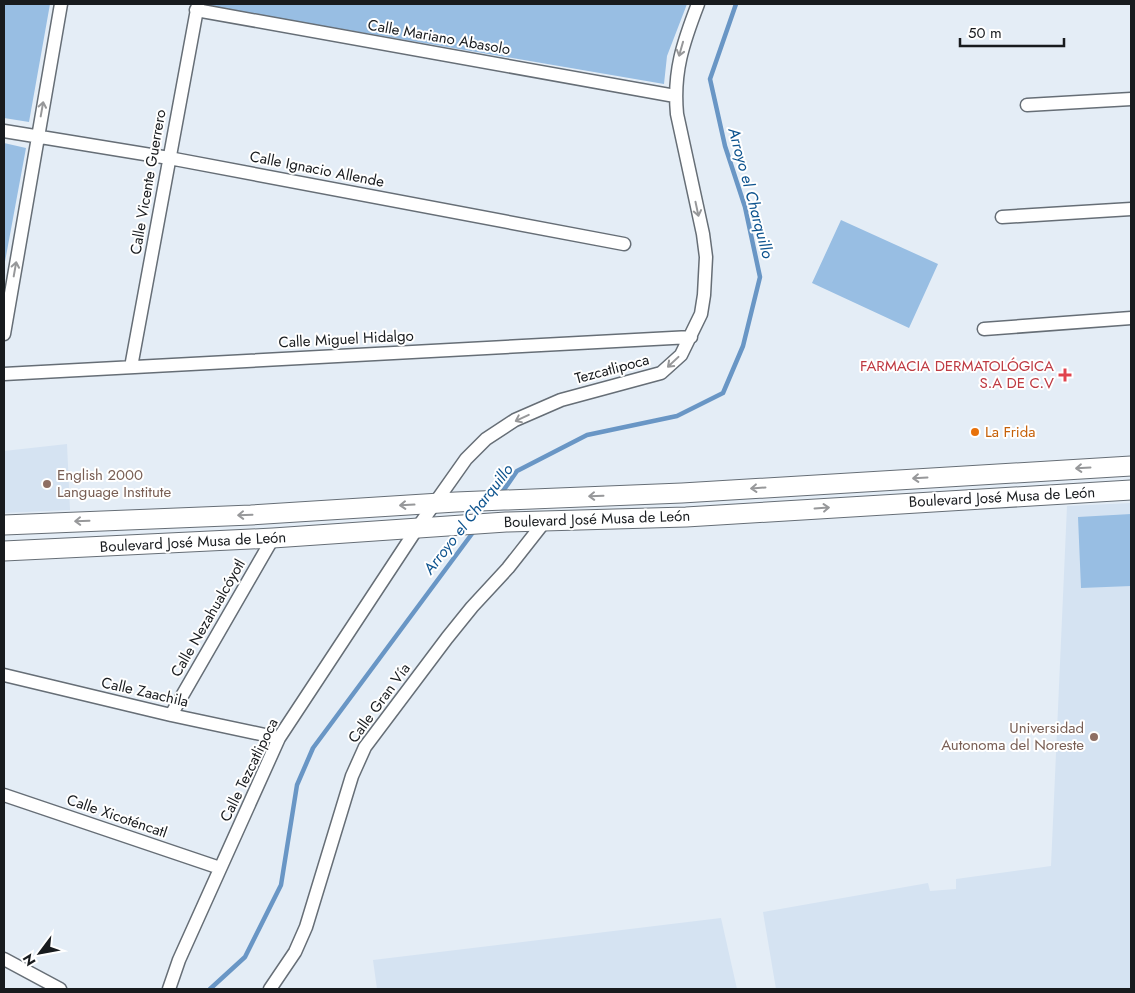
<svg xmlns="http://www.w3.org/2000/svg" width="1135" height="993" viewBox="0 0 1135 993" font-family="Jost,sans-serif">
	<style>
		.built { fill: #d5e3f2 }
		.green { fill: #98bee3 }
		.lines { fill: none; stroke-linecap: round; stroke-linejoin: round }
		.stream { stroke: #6996c5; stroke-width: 4.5 }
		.street-casing { stroke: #666e76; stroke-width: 15 }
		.secondary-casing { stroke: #666e76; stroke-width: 21 }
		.street { stroke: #fff; stroke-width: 12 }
		.secondary { stroke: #fff; stroke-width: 19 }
		.oneway { stroke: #97989a }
		.health-dot { fill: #e0444e; stroke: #fff; stroke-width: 2 }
		.food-dot { fill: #e8710a; stroke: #fff; stroke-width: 2 }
		.education-dot { fill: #8d6e63; stroke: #fff; stroke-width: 2 }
		.labels { text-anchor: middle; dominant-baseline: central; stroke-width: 4; stroke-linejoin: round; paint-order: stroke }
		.street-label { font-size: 15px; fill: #181b1e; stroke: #fff }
		.health-label { font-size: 15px; fill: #be3a42; stroke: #fff; text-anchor: end }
		.food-label { font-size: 15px; fill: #c56008; stroke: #fff; text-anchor: start }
		.education-label { font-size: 15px; fill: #785e54; stroke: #fff; text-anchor: start }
		.water-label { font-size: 16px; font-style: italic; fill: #0d538e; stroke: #fff }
	</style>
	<rect width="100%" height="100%" fill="#e4edf6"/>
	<!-- built -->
	<path class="built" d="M67,444l3,66 -66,3v-62z
		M1131,503v486h-355l-13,-77 165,-29 2,8 26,-2v-10l95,-13 16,-360z
		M721,918l16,71h-360l-4,-29z"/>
	<!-- green -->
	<path class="green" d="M4,4h46l-21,118 -25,-4z
		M208,4h479l-20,52 -3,28 -457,-78z
		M4,143l22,5 -22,119z
		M841,220l97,44 -29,64 -97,-45z
		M1131,514v72l-50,2 -3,-71z"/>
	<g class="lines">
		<!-- stream -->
		<path class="stream" d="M501,494l16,-23 70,-36 90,-19 46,-23 20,-47 17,-69 -15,-70 -20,-61 -15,-67 26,-75
			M210,989l35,-32 36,-72 16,-100 16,-37 161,-217"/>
		<defs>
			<path id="street" d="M196,10l479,86
				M1027,105l104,-6
				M4,131l165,27 455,86
				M1002,217l129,-8
				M984,329l147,-11
				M4,334l57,-330
				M131,367l67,-363
				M4,374l687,-37
				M4,675l167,40 108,23
				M171,715l102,-177
				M4,795l216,73
				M4,959l56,30
				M169,989l10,-29 100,-222 139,-211 48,-68 20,-20 29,-19 46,-20 100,-27 20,-18 20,-41 3,-19 2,-38 -3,-23 -26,-120c-4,-42 6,-71 21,-110
				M270,989l25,-37 11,-25 46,-151 13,-29 82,-109 25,-31 36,-39 37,-47"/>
			<path id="secondary" d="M4,525l247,-10 205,-13 226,-9 449,-27
				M4,551l269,-13 233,-16 180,-5 445,-27"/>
		</defs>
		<!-- street casing -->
		<use href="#street" class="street-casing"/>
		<!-- secondary casing -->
		<use href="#secondary" class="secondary-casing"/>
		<!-- street -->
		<use href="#street" class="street"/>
		<!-- secondary -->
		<use href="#secondary" class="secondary"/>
	</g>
	<!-- one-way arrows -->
	<defs><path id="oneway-shaft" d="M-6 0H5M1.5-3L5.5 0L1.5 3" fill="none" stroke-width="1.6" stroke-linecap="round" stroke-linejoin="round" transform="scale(1.25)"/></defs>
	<g class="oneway">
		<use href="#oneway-shaft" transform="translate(681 49) rotate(106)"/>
		<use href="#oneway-shaft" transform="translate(42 109) rotate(-80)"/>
		<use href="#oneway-shaft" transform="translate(697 209) rotate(78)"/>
		<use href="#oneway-shaft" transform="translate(15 269) rotate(-80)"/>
		<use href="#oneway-shaft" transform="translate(673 362) rotate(137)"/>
		<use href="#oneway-shaft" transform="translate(522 418) rotate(155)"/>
		<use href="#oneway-shaft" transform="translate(1083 468) rotate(177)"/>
		<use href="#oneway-shaft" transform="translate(920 478) rotate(177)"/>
		<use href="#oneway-shaft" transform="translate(758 488) rotate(176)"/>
		<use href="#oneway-shaft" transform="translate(596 496) rotate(178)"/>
		<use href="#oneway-shaft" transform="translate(407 505) rotate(177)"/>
		<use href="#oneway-shaft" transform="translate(822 508) rotate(-4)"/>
		<use href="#oneway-shaft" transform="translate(245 515) rotate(178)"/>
		<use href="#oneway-shaft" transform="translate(82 521) rotate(178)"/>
	</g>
	<!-- markers -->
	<path class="health-dot" d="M1062.5 367.5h5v5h5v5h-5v5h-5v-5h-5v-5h5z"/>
	<circle class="food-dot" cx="975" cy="432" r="5"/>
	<g class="education-dot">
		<circle cx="47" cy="484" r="5"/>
		<circle cx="1094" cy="737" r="5"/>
	</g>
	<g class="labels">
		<!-- street labels -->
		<g class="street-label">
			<text transform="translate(439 37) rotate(10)">Calle Mariano Abasolo</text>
			<text transform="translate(317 169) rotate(11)">Calle Ignacio Allende</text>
			<text transform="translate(148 182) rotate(-80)">Calle Vicente Guerrero</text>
			<text transform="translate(346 339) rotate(-3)">Calle Miguel Hidalgo</text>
			<text transform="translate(612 369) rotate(-15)">Tezcatlipoca</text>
			<text transform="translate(1002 497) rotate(-3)">Boulevard José Musa de León</text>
			<text transform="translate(597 519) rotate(-2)">Boulevard José Musa de León</text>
			<text transform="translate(193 542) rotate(-3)">Boulevard José Musa de León</text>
			<text transform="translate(208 618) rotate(-60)">Calle Nezahualcóyotl</text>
			<text transform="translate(145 692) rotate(13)">Calle Zaachila</text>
			<text transform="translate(379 703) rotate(-54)">Calle Gran Vía</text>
			<text transform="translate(249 770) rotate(-64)">Calle Tezcatlipoca</text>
			<text transform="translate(117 816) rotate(19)">Calle Xicoténcatl</text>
		</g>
		<!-- health labels -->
		<g class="health-label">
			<text x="1054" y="366">FARMACIA DERMATOLÓGICA<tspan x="1054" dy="17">S.A DE C.V</tspan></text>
		</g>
		<!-- food labels -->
		<g class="food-label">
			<text x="985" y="432">La Frida</text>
		</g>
		<!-- education labels -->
		<g class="education-label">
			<text x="57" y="475">English 2000<tspan x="57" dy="17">Language Institute</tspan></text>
			<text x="1084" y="728" text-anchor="end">Universidad<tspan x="1084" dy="17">Autonoma del Noreste</tspan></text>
		</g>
		<!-- water labels -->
		<g class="water-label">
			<text transform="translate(751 193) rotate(75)">Arroyo el Charquillo</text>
			<text transform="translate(468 519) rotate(-52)">Arroyo el Charquillo</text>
		</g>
	</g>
	<!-- border -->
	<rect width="1135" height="993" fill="none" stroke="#181b1e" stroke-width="10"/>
	<!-- north arrow -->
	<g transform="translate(40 953) rotate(238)" stroke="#ffffff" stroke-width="4" paint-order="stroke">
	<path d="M0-4L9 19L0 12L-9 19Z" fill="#181b1e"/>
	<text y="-8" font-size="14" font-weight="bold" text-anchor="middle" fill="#181b1e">N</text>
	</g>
	<!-- scale -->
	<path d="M960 38v8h104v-8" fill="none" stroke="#181b1e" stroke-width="2.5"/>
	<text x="968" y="38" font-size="15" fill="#181b1e" stroke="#ffffff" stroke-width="4" paint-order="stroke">50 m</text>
</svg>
